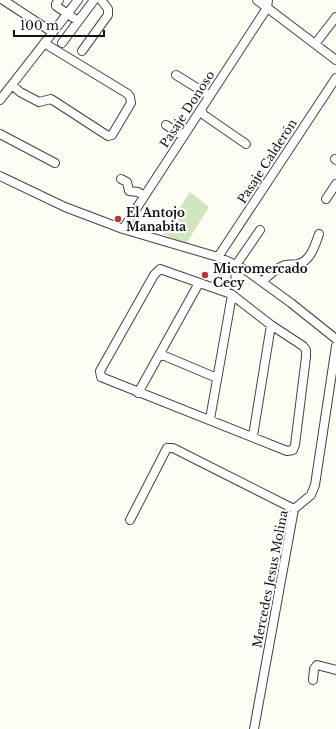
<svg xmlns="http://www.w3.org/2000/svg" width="336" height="729" viewBox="0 0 336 729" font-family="'Libre Baskerville',serif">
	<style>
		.green { fill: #cfe6bf }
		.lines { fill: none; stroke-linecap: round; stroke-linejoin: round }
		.minor-casing { stroke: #434343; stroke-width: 10 }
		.minor { stroke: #fff; stroke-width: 8 }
		.poi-dot { fill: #b43a33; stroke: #fff; stroke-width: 1.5 }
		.labels { text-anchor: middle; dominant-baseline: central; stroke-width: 4; stroke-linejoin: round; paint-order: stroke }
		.street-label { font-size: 12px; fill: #101010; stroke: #fff }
		.poi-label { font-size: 12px; font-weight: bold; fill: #101010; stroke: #fff; text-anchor: start }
	</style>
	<rect width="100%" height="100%" fill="#fefdf3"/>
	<!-- green -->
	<path class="green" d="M190,192l19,15 -23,37 -23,-10z"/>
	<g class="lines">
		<defs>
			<path id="minor" d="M3,0l49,32
				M59,0l-3,4v2l22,15
				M257,0l79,60
				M62,43l32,-43
				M315,44l21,-27
				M82,51l26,-36v-6l-7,-9
				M176,75l34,21
				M12,85l8,7 19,10 12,-3 57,37 4,-1 19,-32 -1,-6 -2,-3 -84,-51
				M0,100l78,-100
				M201,110l3,5 42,29
				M166,125l17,11
				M0,134l55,29
				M335,159l1,1
				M0,176l65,31 58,22 95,28 18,8 11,6 44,32 45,36
				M121,179l6,3 2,9 9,1 6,4
				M326,199l10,-15
				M123,229l144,-221 1,-8
				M218,257l118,-179
				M236,265l24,-35
				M160,269l71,25 40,31 32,21 3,4v7l-11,88 -2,5 -6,1 -186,-74 -1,-6 54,-96z
				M262,282c6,-6 14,-14 23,-17 4,-1 9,0 13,-1 13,-3 17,-19 21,-30
				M226,292l1,-31
				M160,354l57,24
				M138,393l61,-110
				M210,419l22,-124
				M253,436l18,-111
				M130,520l37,-72h6l121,61
				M313,680l1,-11 3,-4 19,5
				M254,729l40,-220 17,-14 4,-10 21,-139"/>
		</defs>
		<!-- minor casing -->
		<use href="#minor" class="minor-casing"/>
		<!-- minor -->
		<use href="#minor" class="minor"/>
	</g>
	<!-- markers -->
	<g class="poi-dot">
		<circle cx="118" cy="219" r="4"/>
		<circle cx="205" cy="275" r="4"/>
	</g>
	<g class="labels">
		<!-- street labels -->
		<g class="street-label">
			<text transform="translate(187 109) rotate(-57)">Pasaje Donoso</text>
			<text transform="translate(267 161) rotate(-57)">Pasaje Calderón</text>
			<text transform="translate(270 579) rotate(-79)">Mercedes Jesus Molina</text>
		</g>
		<!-- poi labels -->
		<g class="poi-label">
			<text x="126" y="212">El Antojo<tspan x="126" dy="14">Manabita</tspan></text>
			<text x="213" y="268">Micromercado<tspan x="213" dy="14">Cecy</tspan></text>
		</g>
	</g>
	<!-- scale -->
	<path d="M14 30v6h90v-6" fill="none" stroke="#101010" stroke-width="2"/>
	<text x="20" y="30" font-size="12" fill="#101010" stroke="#ffffff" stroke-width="3" paint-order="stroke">100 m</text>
</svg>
